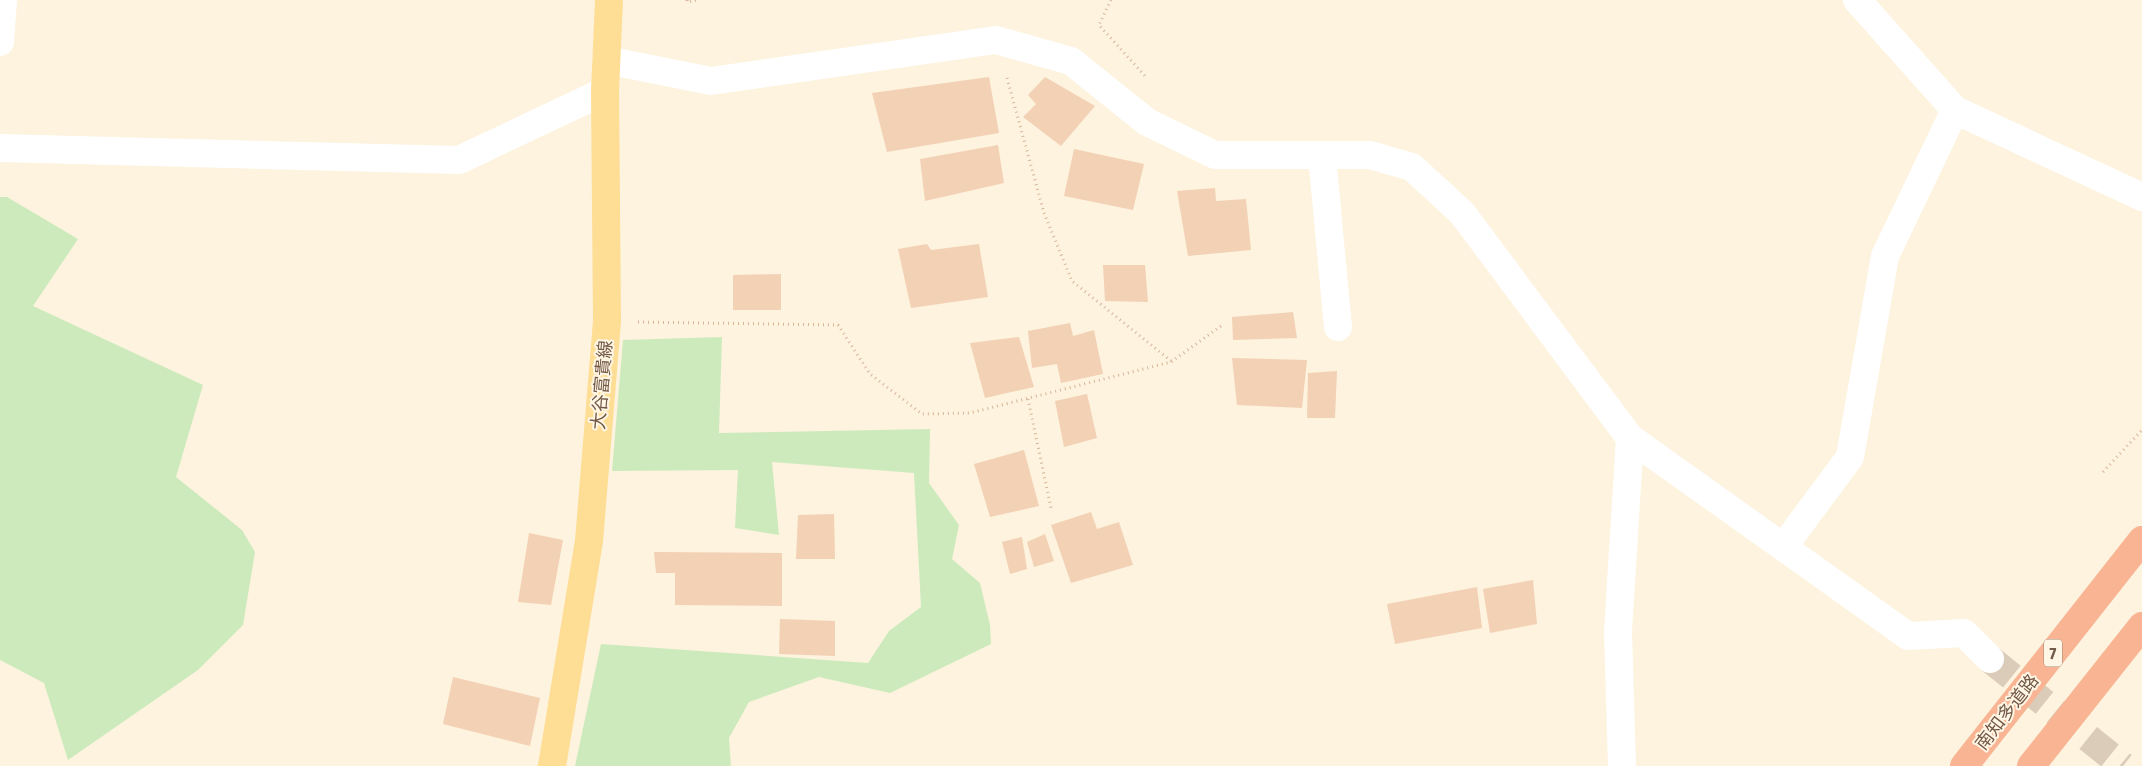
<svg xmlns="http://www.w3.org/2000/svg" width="2142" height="766" viewBox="0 0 2142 766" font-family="'Fira Sans Condensed','Noto Sans JP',sans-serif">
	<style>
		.green { fill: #cdeabd }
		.building { fill: #f3d1b5 }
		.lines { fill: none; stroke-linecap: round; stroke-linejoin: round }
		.minor-tunnel { stroke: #daccb8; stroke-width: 28; stroke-dasharray: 28 14; stroke-linecap: butt }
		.path { stroke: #d7b599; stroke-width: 3; stroke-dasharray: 1 4; stroke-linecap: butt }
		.minor { stroke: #fff; stroke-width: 28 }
		.major { stroke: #fedd94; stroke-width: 28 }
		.highway { stroke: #f9b493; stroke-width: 28 }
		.labels { text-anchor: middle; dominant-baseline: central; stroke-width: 4; stroke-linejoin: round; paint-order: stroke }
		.shield { fill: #fff6e5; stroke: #9d8876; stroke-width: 1 }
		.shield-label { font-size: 16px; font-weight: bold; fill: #735946 }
		.street-label { font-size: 18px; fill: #735946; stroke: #fff6e5 }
	</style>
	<rect width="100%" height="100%" fill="#fdf3de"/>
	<!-- green -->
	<path class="green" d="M0,197h7l71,42 -45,67 170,79 -27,92 66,53 13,22 -12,73 -45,45 -130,90 -24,-77 -44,-23z
		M722,337l-3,96 211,-4 -1,54 30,42 -7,34 28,24 10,42 1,19 -101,49 -71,-16 -70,25 -20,36 2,28h-156l26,-122 267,19 21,-32 32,-24 -7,-134 -142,-11 7,73 -44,-7 3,-58 -126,1 11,-131z"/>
	<!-- building -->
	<path class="building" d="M989,77l10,56 -112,19 -15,-59z
		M1045,77l50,29 -34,40 -38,-29 13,-13 -8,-9z
		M998,145l6,38 -79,18 -5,-42z
		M1074,149l70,15 -11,46 -69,-14z
		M1215,188l1,13 30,-2 5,51 -63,6 -11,-65z
		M927,244l4,6 48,-6 9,53 -77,11 -13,-59z
		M1103,265h42l3,37 -43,-1z
		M781,274v36h-48v-35z
		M1293,312l4,26 -64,2 -1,-23z
		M1070,323l3,13 21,-6 9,44 -42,9 -4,-19 -25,4 -4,-37z
		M1019,337l15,50 -49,11 -15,-55z
		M1232,358l75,2 -5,48 -65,-3z
		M1337,371l-2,47h-28l1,-45z
		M1087,394l10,44 -33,9 -9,-46z
		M1024,450l15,56 -49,11 -16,-53z
		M1091,512l6,17 22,-7 14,43 -62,18 -20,-58z
		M834,514l1,45h-39l2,-44z
		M529,533l34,7 -12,65 -33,-3z
		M1045,534l9,27 -20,6 -7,-25z
		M1022,537l5,32 -17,5 -8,-32z
		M654,552l128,1v53l-107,-1v-32h-19z
		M1533,580l4,44 -47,9 -7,-44z
		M1477,587l5,41 -87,16 -8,-40z
		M780,619l55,2v35l-56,-2z
		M453,677l87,21 -10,48 -87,-22z"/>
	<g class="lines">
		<!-- minor-tunnel -->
		<path class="minor-tunnel" d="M1990,659l133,107"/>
		<!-- path -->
		<path class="path" d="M687,0v2l10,-2
			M1111,0l-12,25 46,51
			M1007,78l37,135 28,68 99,80
			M638,322l200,3 32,49 52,40 48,-1 201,-51 50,-36
			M1028,399l23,109
			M2103,472l39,-42"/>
		<!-- minor -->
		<path class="minor" d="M1857,0l98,110 187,87
			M0,42l3,-42
			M606,60l105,21 285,-41 75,21 76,61 68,33h155l42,12 50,46 168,225 278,198 56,-3 26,26
			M0,148l459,12 146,-69
			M1322,156l16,171
			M1784,546l66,-89 35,-201 70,-146
			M1622,766l-4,-135 12,-193"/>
		<!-- major -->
		<path class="major" d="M552,766l37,-225 18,-220 -2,-230 4,-91"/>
		<!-- highway -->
		<path class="highway" d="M1964,766l178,-226
			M2031,766l111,-140"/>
	</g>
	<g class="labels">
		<!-- shield labels -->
		<rect class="shield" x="2044" y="639.5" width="18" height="27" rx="4"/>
		<g class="shield-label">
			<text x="2053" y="653">7</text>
		</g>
		<!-- street labels -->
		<g class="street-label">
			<text transform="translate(602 385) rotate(-85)">大谷富貴線</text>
			<text transform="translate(2007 712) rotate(-52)">南知多道路</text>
		</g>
	</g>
</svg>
